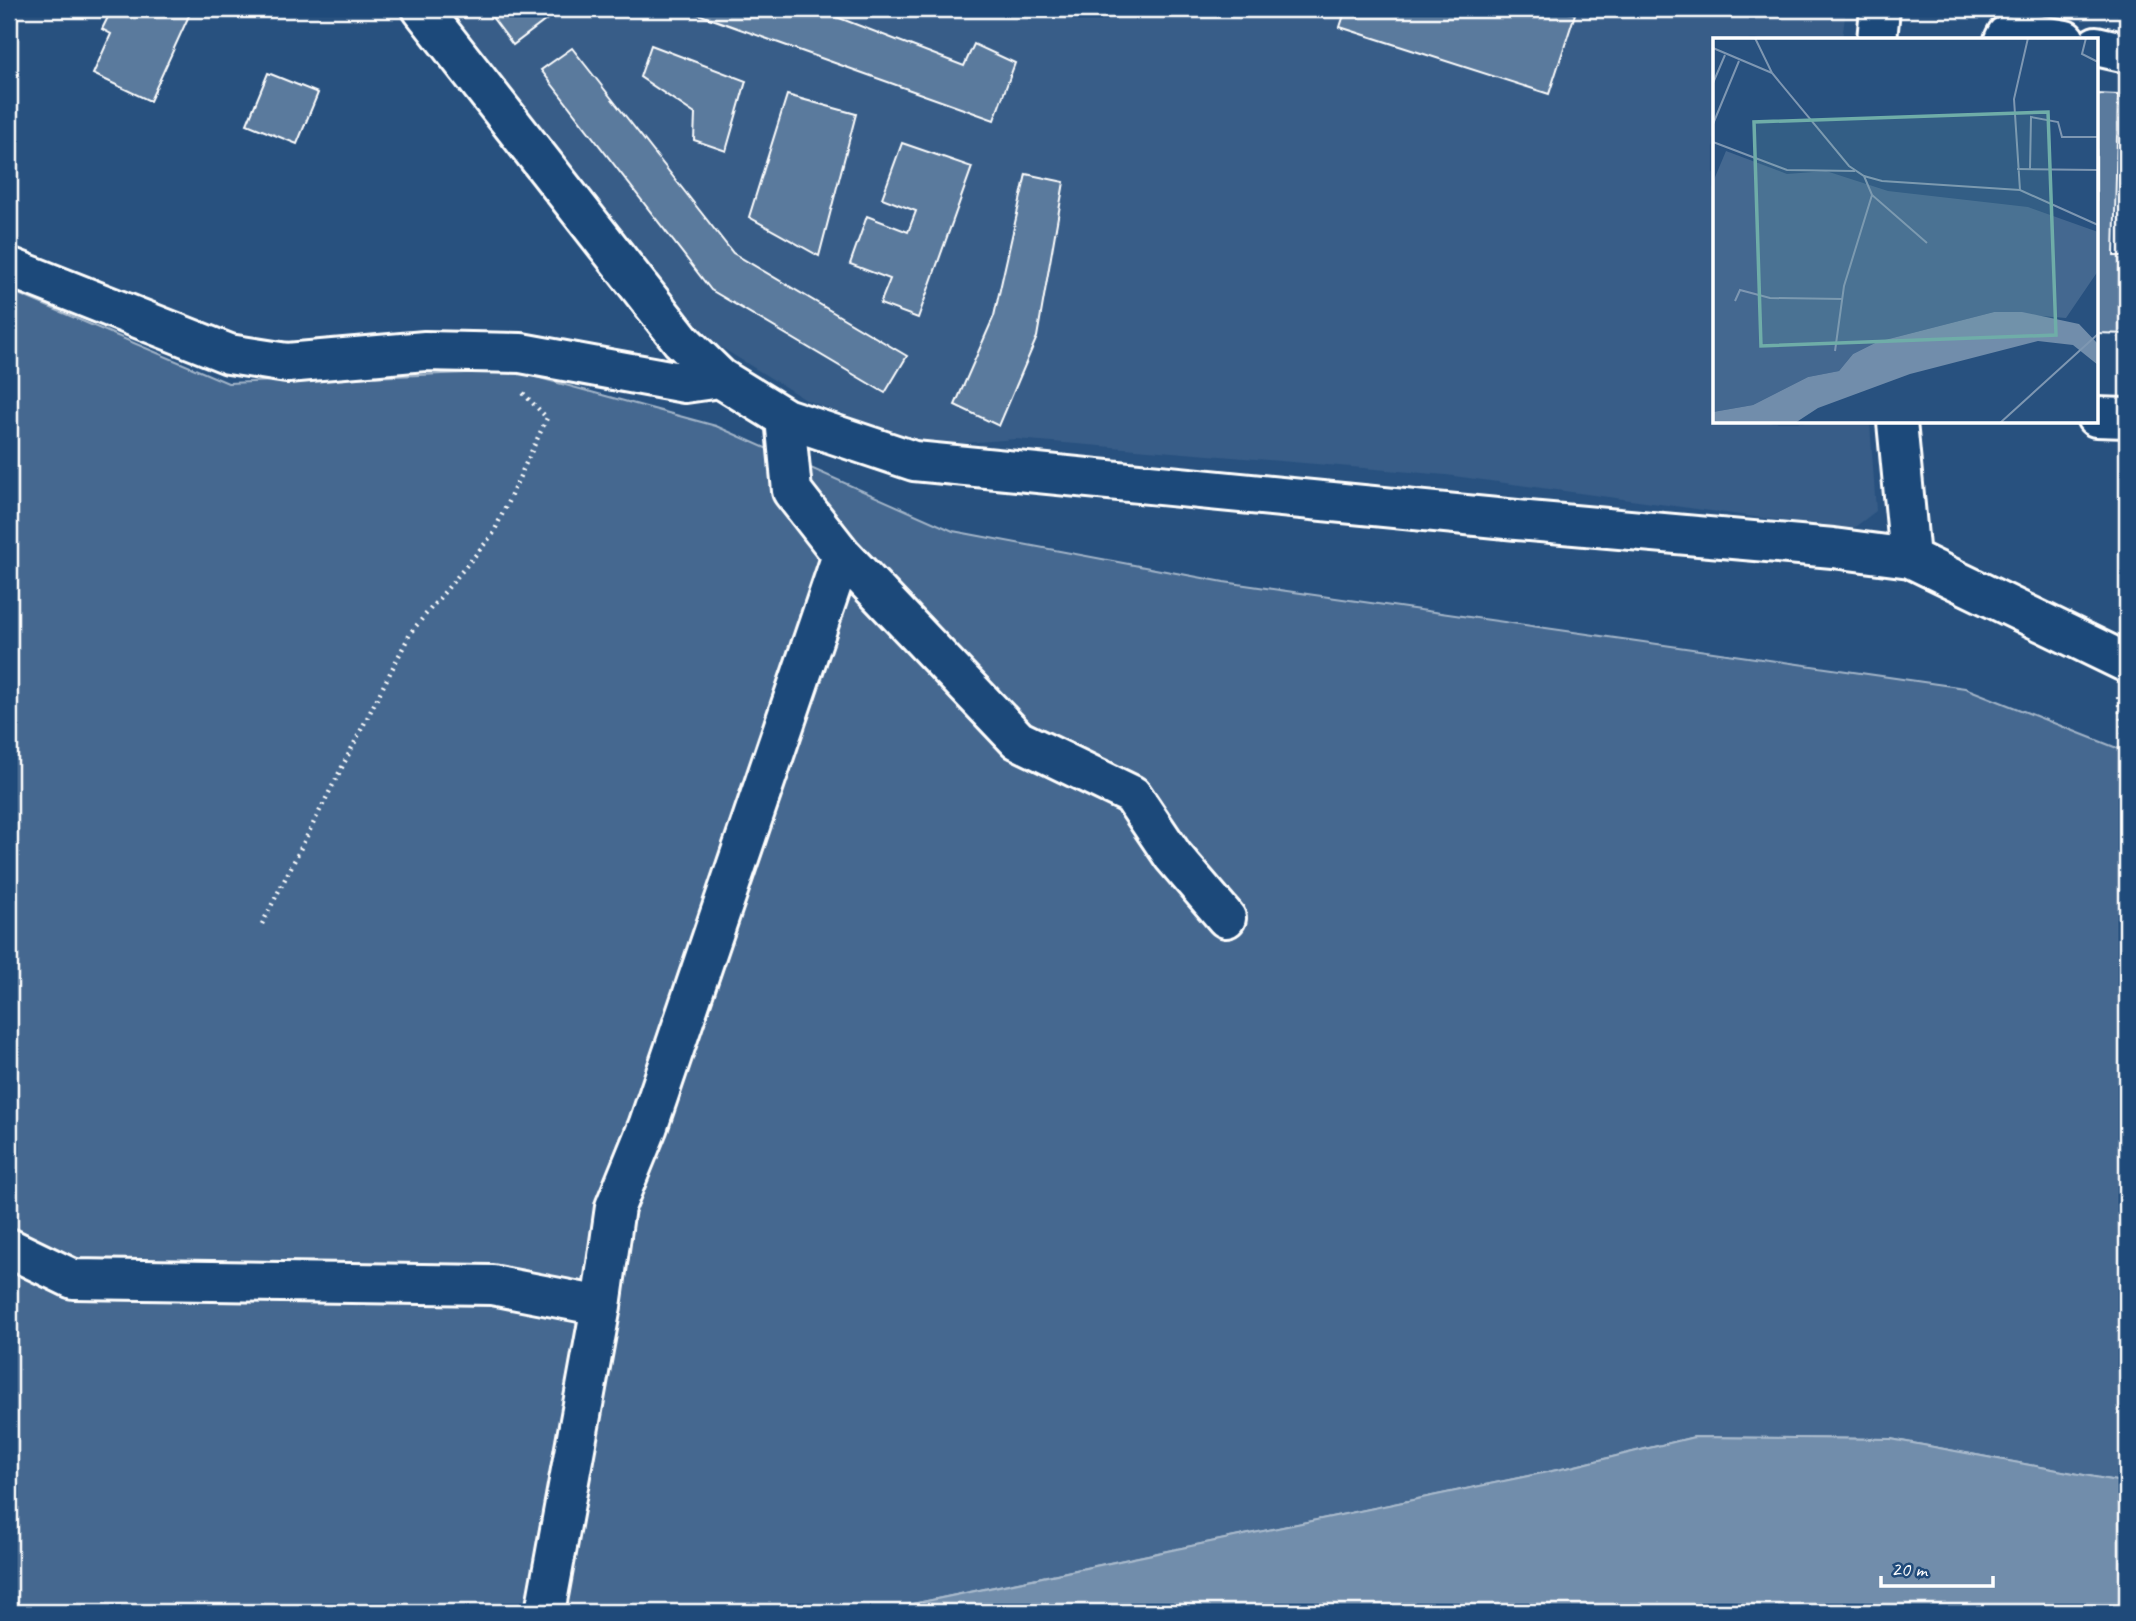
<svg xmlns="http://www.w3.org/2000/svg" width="2136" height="1621" viewBox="0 0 2136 1621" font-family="Caveat,sans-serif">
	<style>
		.built { fill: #375d88 }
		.green { fill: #446890; stroke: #a2b4c8; stroke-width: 2 }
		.water { fill: #718dab; stroke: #aabbcd; stroke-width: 2 }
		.building { fill: #5a7a9d; stroke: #fff; stroke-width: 2 }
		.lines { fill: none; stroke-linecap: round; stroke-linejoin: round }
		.minor-casing { stroke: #fff; stroke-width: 44 }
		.path { stroke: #fff; stroke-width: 4.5; stroke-dasharray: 2 5; stroke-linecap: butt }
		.minor { stroke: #1f4a7a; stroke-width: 38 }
		.inset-road { fill: none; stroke: #7e97b2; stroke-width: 2 }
		.view { fill: #6fada8; fill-opacity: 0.15; stroke: #6fada8; stroke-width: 3.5 }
		.inset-edge { fill: none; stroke: #fff; stroke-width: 3.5 }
	</style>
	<rect width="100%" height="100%" fill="#28517f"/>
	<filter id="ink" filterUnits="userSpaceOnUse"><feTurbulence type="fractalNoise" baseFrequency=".0143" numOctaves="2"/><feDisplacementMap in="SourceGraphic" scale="14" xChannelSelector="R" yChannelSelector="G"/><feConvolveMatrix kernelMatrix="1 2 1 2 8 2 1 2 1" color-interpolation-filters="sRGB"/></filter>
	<g filter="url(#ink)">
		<!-- built -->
		<path class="built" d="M443,9h1403l-4,31h-128v382h156l6,89 -25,19 -405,-55 -430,-36 -89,7 -121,-46 -108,-67z"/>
		<!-- green -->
		<path class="green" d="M9,290l219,93 286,-12 202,55 237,105 271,51 741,106 162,64v731l-236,-44 -197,-2 -123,30 -697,145h-865z"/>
		<!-- water -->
		<path class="water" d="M1694,1437l197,2 236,44v129h-1253l697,-145z"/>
		<!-- building -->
		<path class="building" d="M112,9l10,2 1,-2h69l-42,92 -57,-27 18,-40 -9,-5z
			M486,9h58l6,8 -37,28z
			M684,9h132l148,57 10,-22 41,19 -21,57z
			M1346,9h211l18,5 -26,80 -209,-67z
			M651,45l95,36 -20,70 -32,-11 1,-26 -55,-37z
			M572,48l161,205 174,103 -22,37 -174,-103 -170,-220z
			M268,73l50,20 -21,51 -50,-20z
			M2096,94l22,1 -4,161h13v78l-31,-1z
			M787,95l69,19 -37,142 -70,-39z
			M902,143l70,24 -54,151 -38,-14 10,-25 -40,-15 17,-48 41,16 8,-21 -34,-13z
			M1026,174l38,8 -27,155 -38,89 -44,-21 39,-89z"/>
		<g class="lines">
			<defs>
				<path id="minor" d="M422,9l259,331 39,38 65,40 129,43 603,59 316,28 77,10 217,105
					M1877,40l3,-31
					M2004,40l2,-4 21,-3 38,7
					M2096,46l31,7
					M9,267l220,87 58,9 138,-12 96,2 164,30 35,-5
					M2096,417l31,1
					M785,418l7,73 50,64 176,185 114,55 41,61 53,62
					M1897,422l13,136
					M9,1248l64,31 419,6 109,21
					M545,1612l56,-306 14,-99 33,-81 194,-571"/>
			</defs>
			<!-- minor casing -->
			<use href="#minor" class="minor-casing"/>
			<!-- path -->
			<path class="path" d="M1963,9l11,7
				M2118,697l9,65
				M262,924l149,-292 82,-98 54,-116 -24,-25"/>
			<!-- minor -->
			<use href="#minor" class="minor"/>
		</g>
	</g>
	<!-- overview -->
	<g transform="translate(1713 38)">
		<rect width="385" height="385" fill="#28517f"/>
		<path d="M13,113l61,23 39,-3 62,20 140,16 70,25v39l-32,47 -72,-6 -117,30 -24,12 -14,17 -31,6 -55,28 -40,7v-230z" fill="#446890"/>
		<path d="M281,274h28l57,12 19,20v21l-25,-20 -35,-4 -128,33 -92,34 -23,15h-82v-11l40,-7 55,-28 31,-6 14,-17 24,-12z" fill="#718dab"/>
		<path class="inset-road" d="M42,0l17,35 77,93 15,10 18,5 138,9 78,35M373,0l-4,16 16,8M0,10l59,25M0,45l12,-28M0,86l26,-63M0,104l74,28 68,1M304,131l81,1M317,131l1,-52 27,5 4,15h36M151,138l8,19 55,48M307,152l-6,-91 14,-61M22,263l5,-11 30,8 73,1M122,313l9,-65 28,-91M287,385l98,-89"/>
		<path class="view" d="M335,74l8,223 -295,11 -7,-224z"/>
		<rect width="385" height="385" class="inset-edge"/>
	</g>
	<!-- margin -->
	<rect width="2136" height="1621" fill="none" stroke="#1f4a7a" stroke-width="35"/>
	<rect x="18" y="18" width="2101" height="1586" fill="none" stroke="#fff" stroke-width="2.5" filter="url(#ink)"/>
	<!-- scale -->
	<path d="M1881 1576v10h112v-10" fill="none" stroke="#ffffff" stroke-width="3.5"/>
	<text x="1891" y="1576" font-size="21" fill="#ffffff" stroke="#1f4a7a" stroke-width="5" paint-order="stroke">20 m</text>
</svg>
